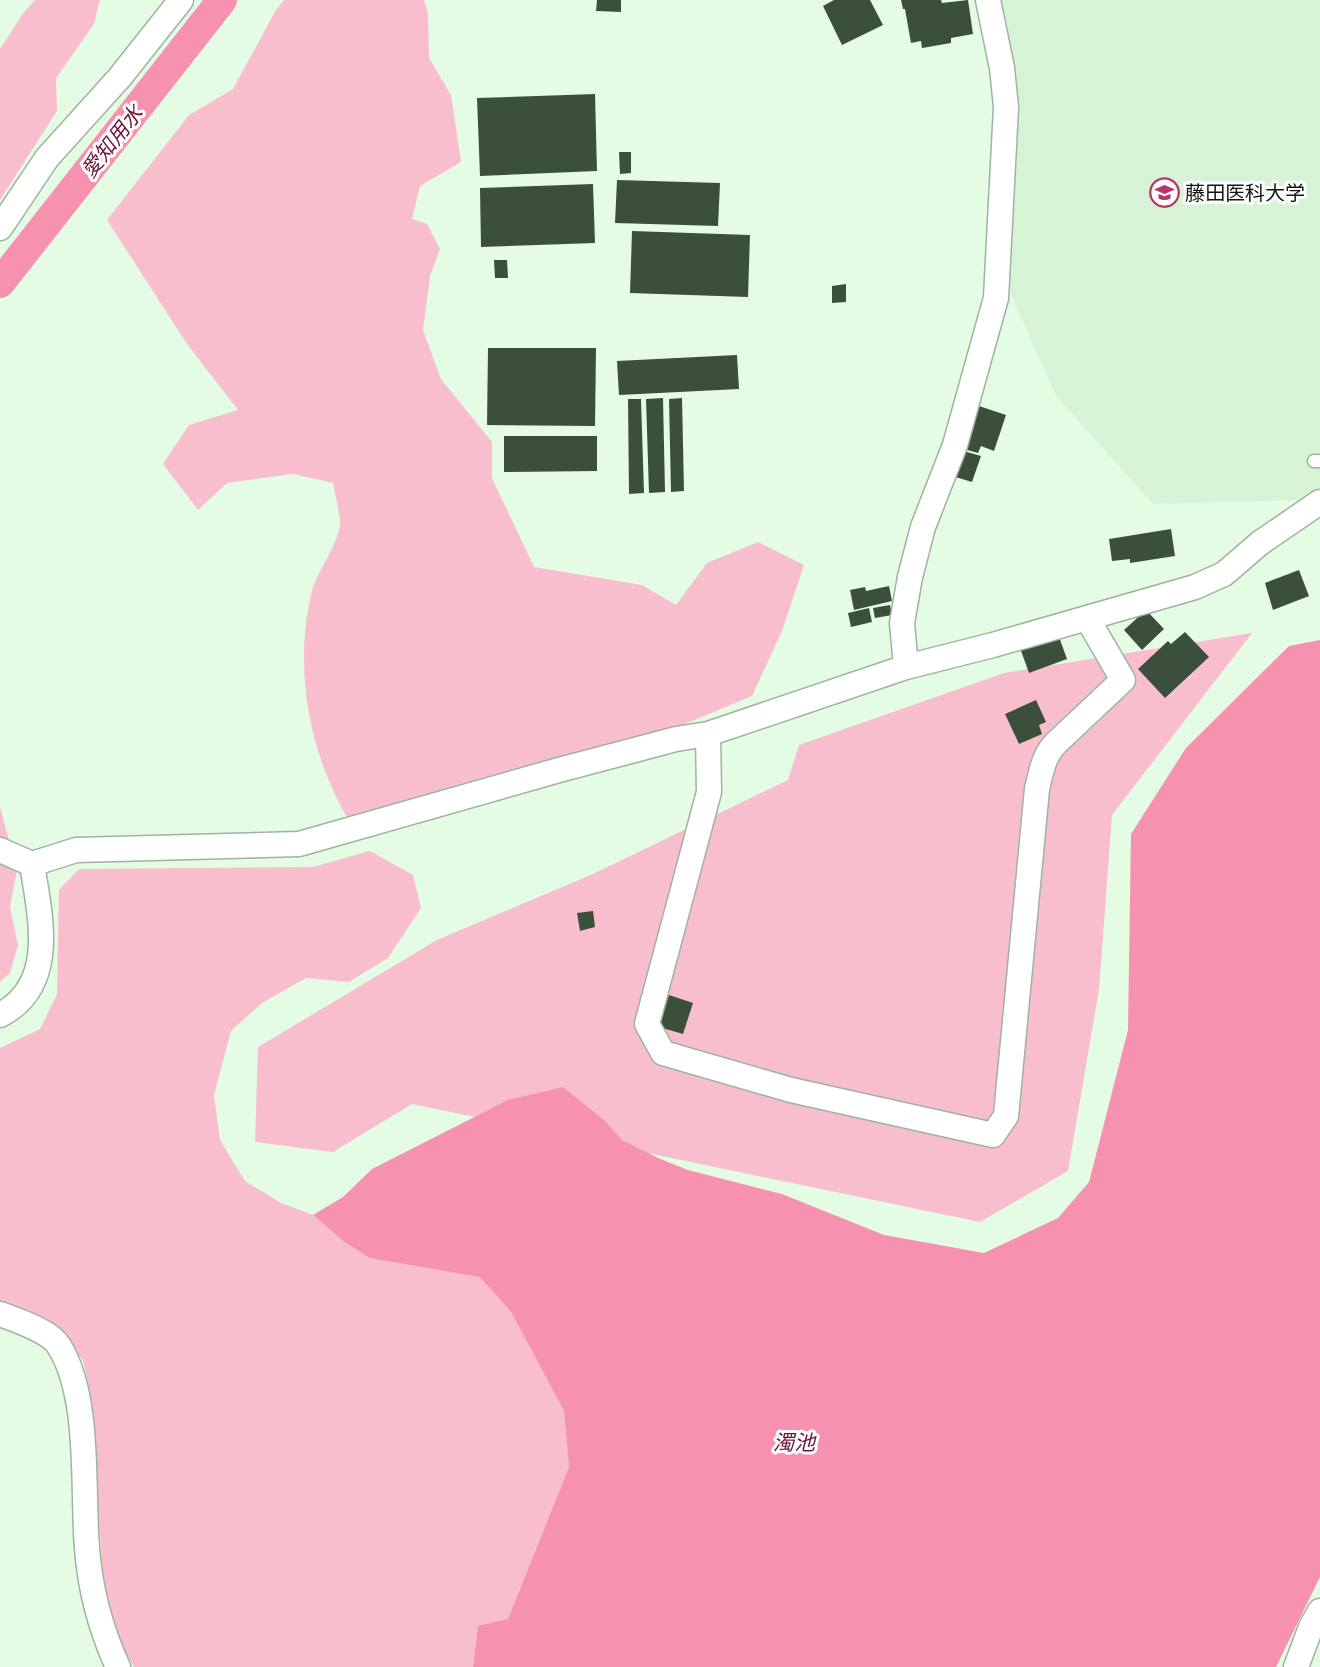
<svg xmlns="http://www.w3.org/2000/svg" width="1320" height="1667" viewBox="0 0 1320 1667" font-family="'Exo 2','Noto Sans JP',sans-serif">
	<style>
		.built { fill: #d6f4d5 }
		.green { fill: #f8becd }
		.water { fill: #f692b0 }
		.lines { fill: none; stroke-linecap: round; stroke-linejoin: round }
		.canal { stroke: #f692b0; stroke-width: 30 }
		.building { fill: #3c4f3b }
		.lane-casing { stroke: #9eb49d; stroke-width: 15 }
		.street-casing { stroke: #9eb49d; stroke-width: 27 }
		.lane { stroke: #fff; stroke-width: 12 }
		.street { stroke: #fff; stroke-width: 24 }
		.labels { text-anchor: middle; dominant-baseline: central; stroke-width: 6; stroke-linejoin: round; paint-order: stroke }
		.poi-label { font-size: 20px; fill: #101810; stroke: #fff; text-anchor: start }
		.water-label { font-size: 21px; font-style: italic; fill: #6e163a; stroke: #fff }
	</style>
	<rect width="100%" height="100%" fill="#e4fce3"/>
	<!-- built -->
	<path class="built" d="M993,0h327v487l-22,13 -145,4 -97,-108 -52,-118z"/>
	<!-- green -->
	<path class="green" d="M35,0h65l-6,24 -38,54 1,33 -57,89v-151l24,-37z
		M284,0h140l4,13 1,45 22,37 10,67 -41,24 -8,33 15,5 13,25 -10,27 -7,54 18,49 51,63v36l42,89 108,18 34,20 31,-42 51,-21 46,23 -22,66 -30,65 -117,49 -286,76c-40,-68 -56,-152 -37,-230 5,-18 28,-51 28,-67 0,-13 -5,-28 -7,-41l-40,-9 -66,9 -29,27 -35,-46 26,-39 49,-15 -51,-66 -80,-124 82,-105 44,-26 43,-79z
		M1252,633l-140,182 -13,174 -31,182 -88,51 -568,-118 -79,48 -78,-10 3,-95 179,-107 156,-66 195,-94 11,-35 205,-72z
		M0,807l17,63 -7,37 8,38 -8,28 -10,9z
		M370,851l43,24 8,33 -33,50 -39,24 -43,-4 -44,25 -31,28 -17,64 6,45 25,41 36,22 32,12 30,26 79,26 58,9 31,36 53,99 5,56 -61,153 -30,7 -5,40h-339l-17,-30 -14,-61 -14,-189 -6,-27 -32,-37 -51,-22v-253l40,-19 17,-35 2,-104 20,-21 234,-2z"/>
	<!-- water -->
	<path class="water" d="M1320,640v937l-44,90h-803l5,-41 30,-7 61,-152 -5,-56 -53,-99 -31,-35 -110,-19 -27,-17 -30,-26 30,-18 29,-28 136,-69 55,-13 41,33 18,20 36,18 30,12 94,24 102,41 100,18 74,-35 31,-36 39,-152 3,-196 55,-86 103,-102z"/>
	<g class="lines">
		<!-- canal -->
		<path class="canal" d="M0,283l222,-283"/>
	</g>
	<!-- building -->
	<path class="building" d="M597,0h24v12l-25,-1z
		M834,0h36l13,25 -41,20 -19,-39z
		M901,0h40l1,3 26,-3 5,34 -22,4v5l-29,5 -1,-7 -10,2 -6,-34h-2z
		M595,94l2,77 -117,5 -3,-78z
		M619,152h12v21l-11,1z
		M617,180l103,3 -2,43 -103,-3z
		M593,184l2,59 -114,4 -1,-59z
		M632,231l118,4 -2,62 -118,-4z
		M494,260h13l1,18h-13z
		M846,284v18l-14,1v-17z
		M488,348h108l-1,78 -108,-1z
		M737,355l2,34 -120,6 -2,-34z
		M663,398l2,94 -16,1 -3,-94z
		M682,398l2,93 -13,1 -2,-93z
		M628,399h13l3,94 -15,1z
		M979,406l27,9 -12,36 -13,-5 -3,7 -14,-4z
		M504,436h93v35l-93,1z
		M960,450l21,6 -9,26 -20,-6z
		M1171,529l4,27 -45,7v-4l-18,2 -3,-22z
		M1299,570l10,26 -36,14 -8,-27z
		M889,586l3,15 -38,9 -4,-20 15,-3 1,4z
		M890,605l2,10 -17,3 -2,-10z
		M869,608l3,14 -21,5 -3,-14z
		M1146,610l18,19 -22,21 -18,-20z
		M1185,632l24,25 -44,41 -27,-29 30,-28 3,3z
		M1058,634l9,25 -38,14 -9,-25z
		M1036,700l10,22 -7,3 3,9 -23,10 -14,-30z
		M593,911l2,16 -15,4 -3,-18z
		M669,995l24,8 -10,31 -24,-7z"/>
	<g class="lines">
		<defs>
			<path id="lane" d="M1314,461h6"/>
			<path id="street" d="M0,228l47,-70 73,-81 61,-77
				M906,667l-4,-44 8,-46 13,-50 32,-82 41,-147 10,-191 -4,-39 -14,-68
				M708,734l1,58 -62,232 16,29 128,37 202,45 13,-19 31,-327c4,-16 6,-32 18,-45l68,-64 -36,-62
				M0,850l32,14 44,-14 223,-6 260,-74 117,-31 32,-5 198,-67 87,-22 202,-58 29,-13 36,-31 60,-41
				M0,1015c58,-30 40,-99 32,-151
				M0,1314c16,6 50,17 59,32 32,51 23,143 28,202 3,41 14,82 31,119
				M1296,1667l15,-40 9,-16"/>
		</defs>
		<!-- lane casing -->
		<use href="#lane" class="lane-casing"/>
		<!-- street casing -->
		<use href="#street" class="street-casing"/>
		<!-- lane -->
		<use href="#lane" class="lane"/>
		<!-- street -->
		<use href="#street" class="street"/>
	</g>
	<!-- icons -->
	<defs>
		<symbol id="university-ring" viewBox="-11 -11 22 22"><circle r="9.5" fill="#fff" stroke="#bd3269" stroke-width="1.5"/><path d="M0-5L7-2L0 1L-7-2ZM-4 1L0 2.5L4 1V4Q0 6-4 4Z" fill="#bd3269"/></symbol>
	</defs>
	<g fill-rule="evenodd">
		<use href="#university-ring" x="1148" y="176" width="33" height="33"/>
	</g>
	<g class="labels">
		<!-- poi labels -->
		<g class="poi-label">
			<text x="1185" y="192">藤田医科大学</text>
		</g>
		<!-- water labels -->
		<g class="water-label">
			<text transform="translate(111 141) rotate(-52)">愛知用水</text>
			<text x="794" y="1441">濁池</text>
		</g>
	</g>
</svg>
